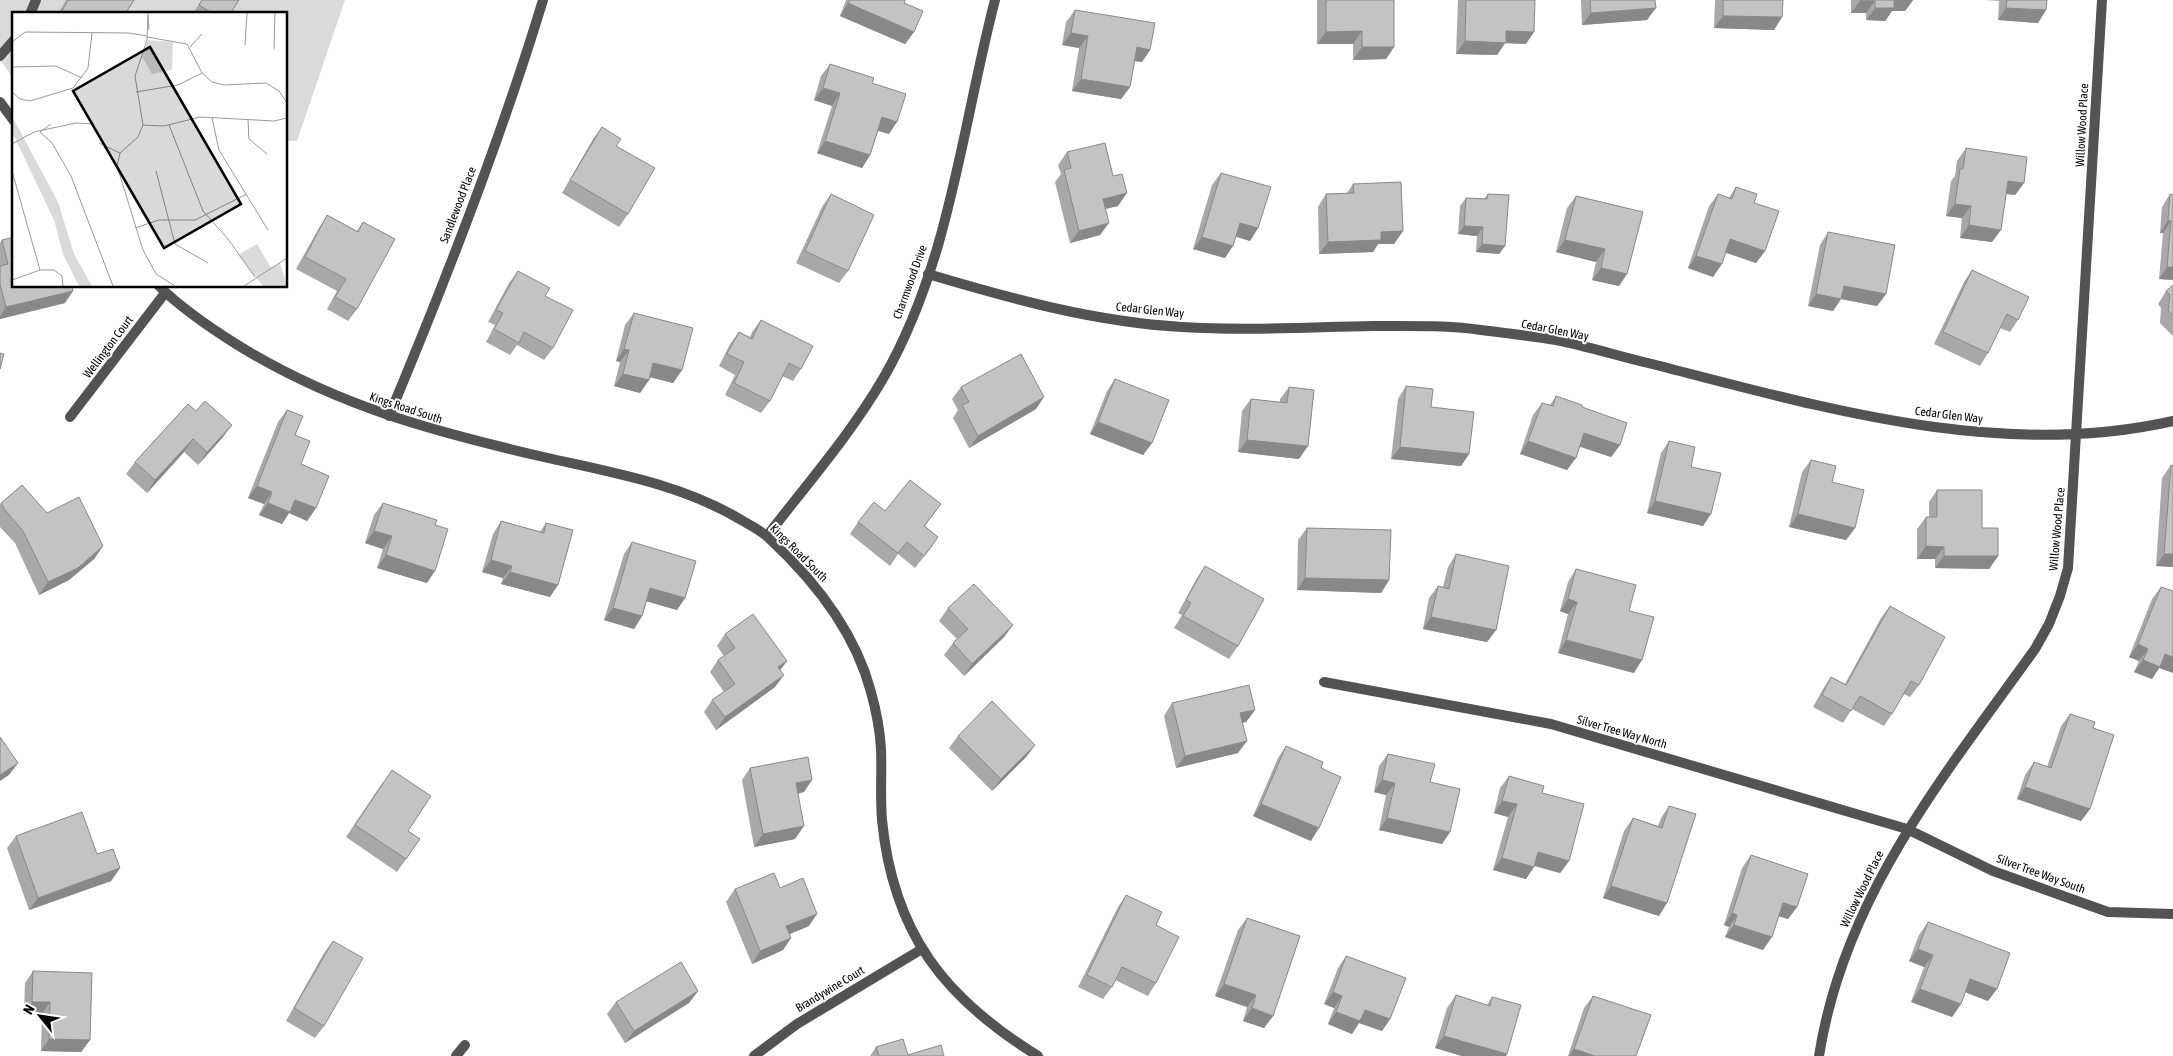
<svg xmlns="http://www.w3.org/2000/svg" width="2173" height="1056" viewBox="0 0 2173 1056" font-family="'Asap Condensed',sans-serif">
	<style>
		.green { fill: #dadada }
		.lines { fill: none; stroke-linecap: round; stroke-linejoin: round }
		.lane { stroke: #535353; stroke-width: 10 }
		.street { stroke: #535353; stroke-width: 10 }
		.wall { fill: #a8a8a8 }
		.shaded-wall { fill: #888 }
		.building { fill: #c3c3c3; stroke: #888 }
		.labels { text-anchor: middle; dominant-baseline: central; stroke-width: 4; stroke-linejoin: round; paint-order: stroke }
		.street-label { font-size: 12px; fill: #000; stroke: #fff }
		.inset-road { fill: none; stroke: #999; stroke-width: 1 }
		.view { fill: #000; fill-opacity: 0.15; stroke: #000; stroke-width: 2.5 }
		.inset-edge { fill: none; stroke: #000; stroke-width: 2.5 }
	</style>
	<rect width="100%" height="100%" fill="#fff"/>
	<!-- green -->
	<path class="green" d="M0,0h345l-48,141h-11v-127h-272v65l-14,-19z"/>
	<g class="lines">
		<!-- lane -->
		<path class="lane" d="M30,14l6,-14
			M0,56l14,-16"/>
		<!-- street -->
		<path class="street" d="M0,102l14,19
			M928,274c84,25 167,48 254,53 64,4 128,0 191,-1 36,0 72,-1 108,4 25,3 50,6 75,10 31,6 62,16 92,23 170,43 349,98 525,58
			M159,286c22,22 50,41 77,58 100,62 199,88 312,114 67,15 136,27 195,63 9,5 19,10 27,18 45,42 85,92 101,153 5,18 9,39 10,57 1,24 -1,47 1,71 11,113 62,178 156,236
			M389,416c57,-136 111,-274 154,-416
			M70,417l95,-124
			M767,536c40,-52 84,-102 117,-159 66,-115 78,-251 111,-377
			M1324,682l227,42 356,105 86,42 115,41 65,2
			M456,1056l9,-11
			M754,1056l43,-32 125,-75
			M1819,1056c25,-160 125,-280 216,-407l14,-25 11,-28 8,-28 34,-568"/>
	</g>
	<!-- wall -->
	<path class="wall" d="M66,0h68l-9,14h-67z
		M202,0h37l-9,14h-36l-1,-1z
		M846,0h59l-1,3 10,29 -9,12 -65,-28z
		M1317,0h77v47l-8,12 -33,1v-16h-36z
		M1458,0h77l-9,44 -21,-1 -8,12 -41,-1z
		M1581,0h74l-8,20 -65,5z
		M1715,0h68l-1,17 -8,13 -60,-2z
		M1851,0h62l-8,11h-13l-7,10 -19,-1v-7h-15z
		M1986,0h61l-1,10 -8,13 -40,-3 1,-19z
		M1075,10l75,40 -8,12 -8,-1 -4,26 -9,12 -49,-8 7,-43 -17,-3 4,-23z
		M830,64l42,19 17,51 -11,-3 -8,24 -8,13 -45,-15 15,-47 -18,-6 7,-24z
		M602,127l14,19 12,68 -9,13 -57,-34 31,-54z
		M1966,148l58,35 -9,12 -9,-1 -14,48 -32,-4 2,-20 -16,-2 5,-35 4,-5 2,-15z
		M1067,152l51,54 -12,3 -6,26 -30,8 -15,-61 6,-8 -3,-9z
		M1221,173l37,55 -8,13 -14,-4 -11,21 -32,-9 19,-64z
		M1353,184l50,47 -9,13h-16l-5,8 -54,2 -1,-47 8,-13 21,-1z
		M1736,187l18,16 11,48 -9,12 -30,-10 -13,24 -25,-9 21,-62 9,-12 11,4z
		M831,194l17,77 -9,12 -43,-20 26,-56z
		M1488,194l17,52 -6,8 -23,-2 1,-16 -19,-2 2,-28 6,-8 18,1z
		M2170,194l3,1v85l-14,-1 4,-46h-3l2,-26z
		M1576,196l67,16 -24,74 -27,-6 4,-18 -40,-10 11,-44z
		M327,215l30,16 6,-9 -6,87 -9,12 -21,-12 10,-18 -41,-22 23,-41z
		M1828,232l58,62 -9,12 -36,-7 -8,12 -25,-5 12,-61z
		M2,240l63,63 -65,16v-76z
		M1972,270l46,50 -8,12 -10,-4 -12,25 -8,13 -46,-22 30,-62z
		M518,271l27,25 8,52 -9,12 -27,-15 -7,10 -24,-13 9,-17 -7,-3 21,-39z
		M2173,285v51l-13,-13 1,-15 -3,-4 8,-13z
		M634,313l48,57 -9,13 -23,-6 -1,3 -9,13 -26,-7 6,-24 -4,-1 9,-36z
		M761,320l40,49 -8,12 -11,-5 -12,25 -9,12 -36,-18 10,-20 -16,-9 11,-22 9,-12 11,5 2,-5z
		M1115,379l37,64 -9,12 -53,-21 17,-43z
		M1406,386l25,21 38,47 -8,12 -70,-7 7,-60z
		M961,387l75,22 -67,39 -16,-30 5,-8 -6,-11z
		M1289,387l10,72 -61,-7 4,-41 9,-12 29,3v-3z
		M1556,396l26,11 38,38 -9,12 -31,-10 -13,23 -47,-16 13,-39 9,-12 8,2z
		M188,404l35,33 -25,28 -14,-13 -37,41 -21,-19 9,-12z
		M287,410l8,25 6,29 15,44 -9,13 -18,-8 -7,11 -23,-9 5,-11 -16,-6 30,-76z
		M1669,441l22,26 12,59 -56,-13 14,-60z
		M1811,460l21,22 23,46 -9,12 -57,-13 13,-55z
		M2171,465l2,102 -17,-1 6,-88z
		M1937,490l45,38 16,28 -9,13 -54,-1v-9h-18v-30l9,-12h3v-15z
		M1,503l46,10 56,33 -9,13 -25,21 -30,15 -24,-52 -15,-16v-22z
		M383,503l44,80 -50,-15 6,-19 -18,-6 9,-28z
		M941,504l-16,22 13,11 -23,31 -17,-14 -8,12 -40,-32 8,-12 27,-11z
		M501,521l39,11 6,-9 4,74 -49,-13 2,-6 -21,-6 11,-38z
		M1307,528l82,52 -8,13 -84,-3 1,-50z
		M632,542l53,56 -8,12 -30,-9 -5,15 -8,13 -30,-9 20,-66z
		M1456,554l40,76 -9,12 -64,-13 6,-31 9,-12 5,1 5,-20z
		M1205,566l33,80 -9,13 -55,-31 8,-13 -4,-2 19,-35z
		M1576,569l53,42 5,62 -76,-20 10,-39 -8,-3 8,-29z
		M2161,587l-2,81 -7,11 -18,-7 5,-11 -10,-4 23,-58z
		M1890,606l29,79 -9,12 -6,-3 -12,20 -8,12 -32,-17 -9,14 -30,-16 10,-18 8,-12 14,7 36,-66z
		M948,608l56,29 -40,39 -20,-21 9,-12 4,-4 -18,-18z
		M725,634l62,27 -7,9 -5,17 -59,43 -12,-18 8,-12 12,-8 -14,-20 8,-12 6,-4 -7,-10z
		M1172,703l83,7 -9,12 -4,1 -4,30 -62,15 -12,-52z
		M2070,714l20,95 -9,12 -64,-22 8,-24 9,-13 13,5 14,-41z
		M958,736l77,9 -9,12 -34,34 -43,-43z
		M1286,746l35,22 -10,73 -58,-25 25,-58z
		M1388,754l42,28 20,50 -8,12 -63,-14 7,-35 -12,-3 5,-26z
		M750,768l54,24 -6,2 -3,45 -41,8 -12,-67z
		M1509,776l60,85 -9,12 -26,-7 -8,13 -33,-9 15,-53 -14,-4 6,-25z
		M383,782l25,49 12,8 -23,33 -51,-35z
		M1669,806l-10,110 -56,-18 21,-67 9,-13 25,8 3,-8z
		M16,836l81,18 23,14 -9,13 -82,29 -22,-62z
		M1751,855l46,52 -9,12 -9,-3 -16,34 -38,-13 4,-10 -5,-2 18,-57z
		M780,888l29,38 -20,8 2,4 -8,12 -31,14 -26,-62 9,-13z
		M1126,895l30,30v58l-8,13 -33,-16 -3,7 -9,12 -25,-12 40,-80z
		M1247,918l26,98 -9,12 -21,-7 4,-14 -32,-11 23,-66z
		M1928,922l60,79 -23,-9 -4,12 -9,13 -41,-15 13,-35 -15,-6 10,-26z
		M333,941l-9,85 -9,12 -29,-17 38,-68z
		M1346,956l44,63 -8,12 -23,-8 -7,11 -24,-10 6,-16 -10,-4 14,-36z
		M33,971l57,69 -9,12 -40,-1 1,-37h-18l1,-31z
		M698,991l-9,12 -64,40 -18,-29 9,-12z
		M1456,995l31,10 5,-8 14,59h-44l-27,-8 12,-40z
		M1593,996l43,60h-68l16,-48z
		M876,1047l32,8 36,1h-74z"/>
	<!-- shaded-wall -->
	<path class="shaded-wall" d="M1893,0h20l-8,11h-13l-7,10 -19,-1 9,-12z
		M1860,1h15l-9,12h-15z
		M848,3l66,29 -9,12 -65,-28z
		M1656,8l-9,12 -65,5 9,-12z
		M2006,8l40,2 -8,13 -40,-3z
		M1723,16l59,1 -8,13 -60,-2z
		M1362,31l-9,13h-36l9,-12z
		M1506,31l28,1 -8,12 -21,-1 -8,12 -41,-1 9,-13z
		M1071,33l17,3 -9,12 -17,-3z
		M1137,47l13,3 -8,12 -14,-2z
		M1362,47h32l-8,12 -33,1z
		M1081,79l49,8 -9,12 -49,-8z
		M823,88l17,5 -8,13 -18,-6z
		M882,117l15,5 -8,12 -15,-5z
		M825,141l45,14 -8,13 -45,-15z
		M2008,181l16,2 -9,12 -16,-2z
		M1127,193l-9,13 -23,5 8,-12z
		M1955,204l16,2 -9,12 -16,-2z
		M2168,220l3,1 -8,12h-3z
		M1109,223l-9,12 -30,8 9,-12z
		M1240,223l18,5 -8,13 -18,-6z
		M1969,225l32,5 -9,12 -32,-4z
		M1464,226l19,1 -6,9 -19,-2z
		M1403,231l-9,13h-16l-5,8 -54,2 9,-12 53,-10z
		M1202,237l31,9 -8,12 -32,-9z
		M1730,239l35,12 -9,12 -34,-12z
		M1565,240l40,9 -9,13 -40,-10z
		M1482,244l23,2 -6,8 -23,-2z
		M1696,256l26,8 -9,13 -25,-9z
		M2167,267h6v13l-14,-1z
		M1601,268l26,6 -8,12 -27,-6z
		M1844,286l42,8 -9,12 -36,-7 -8,12 -25,-5 8,-12z
		M73,291l-8,12 -65,16v-3l6,-9z
		M624,349l5,1 -9,12 -4,-1z
		M653,363l29,7 -9,13 -28,-7z
		M623,374l26,6 -9,13 -26,-7z
		M1044,397l-8,12 -67,39 9,-12z
		M1098,422l54,21 -9,12 -53,-21z
		M232,425l-9,12 -25,28 9,-13z
		M1584,433l36,12 -9,12 -35,-12z
		M193,439l-9,13 -37,41 8,-13z
		M1247,440l61,6 -9,13 -61,-7z
		M1528,441l48,17 -9,12 -47,-16z
		M1400,447l69,7 -8,12 -70,-7z
		M257,486l15,6 -8,12 -16,-6z
		M295,500l21,8 -9,13 -18,-8 -7,11 -23,-9 9,-12z
		M1655,501l56,13 -8,12 -56,-13z
		M1798,514l57,14 -9,12 -57,-13z
		M374,531l18,5 -9,13 -18,-6z
		M938,537l-8,12 -15,19 9,-12z
		M103,546l-9,13 -25,21 -30,15 9,-13z
		M1926,546l18,1 -9,12h-18z
		M2164,554h9v13l-17,-1z
		M386,555l49,16 -8,12 -50,-15z
		M1944,556h54l-9,13 -54,-1z
		M491,560l21,6 -9,12 -21,-6z
		M510,572l48,13 -8,12 -49,-13z
		M1305,578l84,2 -8,13 -84,-3z
		M650,588l35,10 -8,12 -35,-10z
		M1568,599l9,3 -9,12 -8,-3z
		M613,608l29,8 -8,13 -30,-9z
		M1431,617l65,13 -9,12 -64,-13z
		M1013,625l-9,12 -40,39 8,-12z
		M1566,640l76,20 -8,13 -76,-20z
		M2138,644l10,5 -9,12 -10,-4z
		M2165,654l8,3v16l-14,-5 -7,11 -18,-7 9,-12z
		M787,661l-9,12v-6z
		M784,675l-9,12 -59,43 9,-13z
		M1255,710l-9,12 -15,3 9,-12z
		M1247,741l-9,12 -62,15 9,-12z
		M1035,745l-9,12 -34,34 9,-12z
		M18,763l-9,12 -9,6v-6z
		M812,780l-8,12 -17,3 9,-12z
		M1382,780l13,3 -9,12 -12,-3z
		M2025,787l65,22 -9,12 -64,-22z
		M1502,801l15,3 -9,13 -14,-4z
		M1261,804l58,24 -8,13 -58,-25z
		M1387,818l63,14 -8,12 -63,-14z
		M804,826l-9,13 -41,8 9,-13z
		M1538,852l31,9 -9,12 -31,-9z
		M1502,858l32,9 -8,12 -33,-9z
		M120,868l-9,13 -82,29 9,-12z
		M1611,886l56,17 -8,13 -56,-18z
		M1783,903l14,4 -9,12 -13,-4z
		M1732,913l5,2 -8,12 -5,-2z
		M817,914l-8,12 -31,13 8,-13z
		M1734,925l38,12 -9,13 -38,-13z
		M791,938l-8,12 -31,14 8,-13z
		M1918,949l15,6 -9,12 -15,-6z
		M1970,979l27,10 -9,12 -26,-10z
		M1224,984l32,11 -9,12 -32,-11z
		M1920,989l41,15 -9,13 -41,-15z
		M698,991l-9,12 -64,40 9,-12z
		M1333,992l9,4 -8,12 -10,-4z
		M32,1002h18l-8,12h-18z
		M1252,1008l21,8 -9,12 -21,-7z
		M1365,1010l25,9 -8,12 -23,-8 -7,11 -24,-10 8,-12z
		M1444,1036l63,18 -1,2h-44l-27,-8z
		M49,1039l41,1 -9,12 -40,-1z
		M1574,1049l21,7h-26z"/>
	<!-- building -->
	<path class="building" d="M68,0h66l-9,14h-65z
		M202,0h37l-9,14h-16l-15,-9z
		M850,0h55l-1,3 19,8 -9,21 -66,-29z
		M1326,0h68v47h-32v-16l-36,1z
		M1466,0h69l-1,32 -28,-1v12l-41,-2z
		M1590,0h65l1,8 -65,5z
		M1723,0h60l-1,17 -59,-1z
		M1860,0h34v8h-19v-7h-15z
		M2007,0h40l-1,10 -40,-2z
		M1075,10l80,13 -5,27 -13,-3 -7,40 -49,-8 7,-43 -17,-3z
		M830,64l44,14 -2,5 34,11 -9,28 -15,-5 -12,38 -45,-14 15,-48 -17,-5z
		M602,127l19,12 -5,7 39,22 -27,46 -58,-34z
		M1105,143l8,33 9,-2 5,19 -24,6 6,24 -30,8 -15,-61 7,-2 -4,-16z
		M1966,148l61,9 -3,26 -16,-2 -7,49 -32,-5 2,-19 -16,-2 5,-35h3z
		M1221,173l50,14 -13,41 -18,-5 -7,23 -31,-9z
		M1401,182l2,49 -22,1v8l-53,2 -2,-48 28,-1 -1,-9z
		M1736,187l21,7 -3,9 25,8 -14,40 -35,-12 -8,25 -26,-8 22,-62 14,5z
		M831,194l43,21 -26,56 -43,-20z
		M1488,194l21,1 -4,51 -23,-2 1,-17 -19,-1 2,-28 21,1z
		M2170,194l3,1v72h-6l4,-46 -3,-1z
		M1576,196l67,16 -16,62 -26,-6 4,-19 -40,-9z
		M327,215l31,17 5,-10 32,17 -38,70 -22,-12 11,-18 -41,-22z
		M1828,232l67,13 -9,49 -42,-8 -3,13 -25,-5z
		M14,237v49h58l1,5 -67,16 -6,-23v-18l8,-2 -6,-24z
		M1972,270l57,27 -11,23 -11,-6 -19,39 -45,-21z
		M518,271l32,17 -5,8 28,14 -20,38 -29,-16 -5,11 -25,-14 9,-16 -7,-3z
		M2173,285v30l-5,-5 2,-15 -4,-4z
		M634,313l59,15 -11,42 -29,-7 -4,17 -26,-6 6,-24 -5,-1z
		M761,320l52,26 -12,23 -12,-6 -19,38 -36,-18 10,-21 -17,-8 12,-22 13,7z
		M0,353l4,1 -4,15z
		M1021,354l23,43 -66,39 -16,-31 7,-3 -8,-15z
		M1115,379l54,21 -17,43 -54,-21z
		M1406,386l27,3 -2,18 43,5 -5,42 -69,-7z
		M1289,387l25,3 -6,56 -61,-6 4,-41 36,4z
		M1556,396l26,9v2l45,16 -7,22 -36,-12 -8,25 -48,-17 14,-38 11,3z
		M205,401l27,24 -25,27 -14,-13 -38,41 -20,-18 53,-58 8,7z
		M287,410l16,6 -8,19 15,6 -9,23 28,12 -13,32 -21,-8 -5,12 -22,-9 4,-11 -15,-6z
		M1669,441l26,6 -4,20 30,6 -10,41 -56,-13z
		M1811,460l25,6 -4,16 32,8 -9,38 -57,-14z
		M2171,465l2,1v88h-9z
		M910,480l31,24 -17,22 14,11 -14,19 -17,-14 -9,11 -40,-31 16,-20 11,9z
		M22,485l25,28 32,-16 24,49 -25,22 -30,14 -25,-51 -18,-21 -4,-7z
		M1937,490h45v38h16v28h-54v-9l-18,-1v-29h11z
		M383,503l54,17 -2,5 13,4 -13,42 -49,-16 6,-19 -18,-5z
		M501,521l43,12 2,-10 27,7 -15,55 -48,-13 2,-6 -21,-6z
		M1307,528l84,2 -2,50 -84,-2z
		M632,542l64,19 -11,37 -35,-10 -8,28 -29,-8z
		M1456,554l53,12 -13,64 -65,-13 7,-31 11,3z
		M1205,566l59,33 -26,47 -55,-30 8,-13 -5,-3z
		M1576,569l60,16 -7,26 25,6 -12,43 -76,-20 11,-38 -9,-3z
		M974,584l39,41 -41,39 -19,-21 15,-14 -20,-21z
		M2161,587l12,4v66l-8,-3 -5,13 -17,-7 5,-11 -10,-5z
		M1890,606l55,31 -26,48 -8,-4 -19,33 -32,-18 -9,15 -29,-16 9,-18 15,8z
		M753,614l34,47 -9,6 6,8 -59,42 -13,-17 23,-16 -17,-24 17,-12 -10,-14z
		M1249,685l6,25 -15,3 7,28 -62,15 -13,-53z
		M992,701l43,44 -34,34 -43,-43z
		M2070,714l25,8 -2,6 21,7 -24,74 -65,-22 9,-25 17,6z
		M0,737l18,26 -18,12z
		M1286,746l37,16 -2,6 20,9 -22,51 -58,-24z
		M1388,754l47,10 -5,18 30,7 -10,43 -63,-14 8,-35 -13,-3z
		M808,757l4,23 -16,3 8,43 -41,8 -13,-66z
		M392,770l39,26 -23,35 12,8 -14,20 -51,-34z
		M1509,776l35,10 -2,7 42,11 -15,57 -31,-9 -4,15 -32,-9 15,-54 -15,-3z
		M1669,806l27,8 -29,89 -56,-17 22,-68 29,10z
		M82,812l15,42 16,-5 7,19 -82,30 -22,-62z
		M1751,855l57,19 -11,33 -14,-4 -11,34 -38,-12 3,-10 -5,-2z
		M774,873l6,15 23,-10 14,36 -31,12 5,12 -31,13 -25,-62z
		M1126,895l36,17 -6,13 23,12 -23,46 -34,-16 -10,20 -25,-12z
		M1247,918l53,18 -27,80 -21,-8 4,-13 -32,-11z
		M1928,922l82,31 -13,36 -27,-10 -9,25 -41,-15 13,-34 -15,-6z
		M333,941l30,17 -39,68 -30,-18z
		M1346,956l60,22 -16,41 -25,-9 -5,11 -24,-9 6,-16 -9,-4z
		M681,962l17,29 -64,40 -18,-29z
		M33,971l59,2 -2,67 -41,-1 1,-37h-18z
		M1456,995l34,11 2,-9 29,8 -14,49 -63,-18z
		M1593,996l58,19 -15,41h-41l-21,-7z
		M903,1039l5,16 33,-10 3,11h-65l-3,-9z"/>
	<g class="labels">
		<!-- street labels -->
		<g class="street-label">
			<text transform="translate(2082 125) rotate(-87)">Willow Wood Place</text>
			<text transform="translate(458 205) rotate(-69)">Sandlewood Place</text>
			<text transform="translate(910 282) rotate(-70)">Charmwood Drive</text>
			<text transform="translate(1150 310) rotate(6)">Cedar Glen Way</text>
			<text transform="translate(1555 330) rotate(11)">Cedar Glen Way</text>
			<text transform="translate(108 347) rotate(-53)">Wellington Court</text>
			<text transform="translate(406 408) rotate(18)">Kings Road South</text>
			<text transform="translate(1949 415) rotate(7)">Cedar Glen Way</text>
			<text transform="translate(2057 529) rotate(-85)">Willow Wood Place</text>
			<text transform="translate(799 553) rotate(45)">Kings Road South</text>
			<text transform="translate(1622 732) rotate(16)">Silver Tree Way North</text>
			<text transform="translate(2041 874) rotate(20)">Silver Tree Way South</text>
			<text transform="translate(1862 889) rotate(-64)">Willow Wood Place</text>
			<text transform="translate(830 989) rotate(-31)">Brandywine Court</text>
		</g>
	</g>
	<!-- overview -->
	<g transform="translate(12 12)">
		<rect width="275" height="275" fill="#fff"/>
		<path d="M136,28l25,2 -1,28 -20,4 -10,-17zM0,104l46,86 16,52 18,32h-13l-16,-32 -9,-34 -42,-88zM245,232l14,24 9,-5 7,23h-24l-25,-31z" fill="#dadada"/>
		<path class="inset-road" d="M136,1l-1,27 -12,36 8,49 -5,12 -18,16 -3,13 26,84 13,24 19,12M136,3l1,15M135,25l40,7 15,29 10,9 12,3 42,-2 13,8 8,12M0,30l13,-10 104,1 18,3M233,33l2,-32M178,35l12,-13M262,37l1,-36M0,55l44,-1 26,12M0,80l8,7 10,2 43,-13 15,-20 4,-35M124,80l42,-7 24,-12M200,106l7,32 49,80M236,108l1,19 18,15M39,112l-11,8 12,11 19,33 42,110M131,113l21,1 36,-9 74,4 13,-3M157,113l34,86 25,28 27,38M87,131l21,10M0,132l22,-12 42,-9 18,1M0,159l28,99M144,159l19,73 33,19M123,216l24,-8h36l52,-26M0,268l28,-10h14l8,6 1,10M232,274l43,-28"/>
		<path class="view" d="M138,35l91,157 -77,44 -91,-157z"/>
		<rect width="275" height="275" class="inset-edge"/>
	</g>
	<!-- north arrow -->
	<g transform="translate(40 1016) rotate(300)" stroke="#ffffff" stroke-width="4" paint-order="stroke">
	<path d="M0-4L9 19L0 12L-9 19Z" fill="#000000"/>
	<text y="-8" font-size="14" font-weight="bold" text-anchor="middle" fill="#000000">N</text>
	</g>
</svg>
